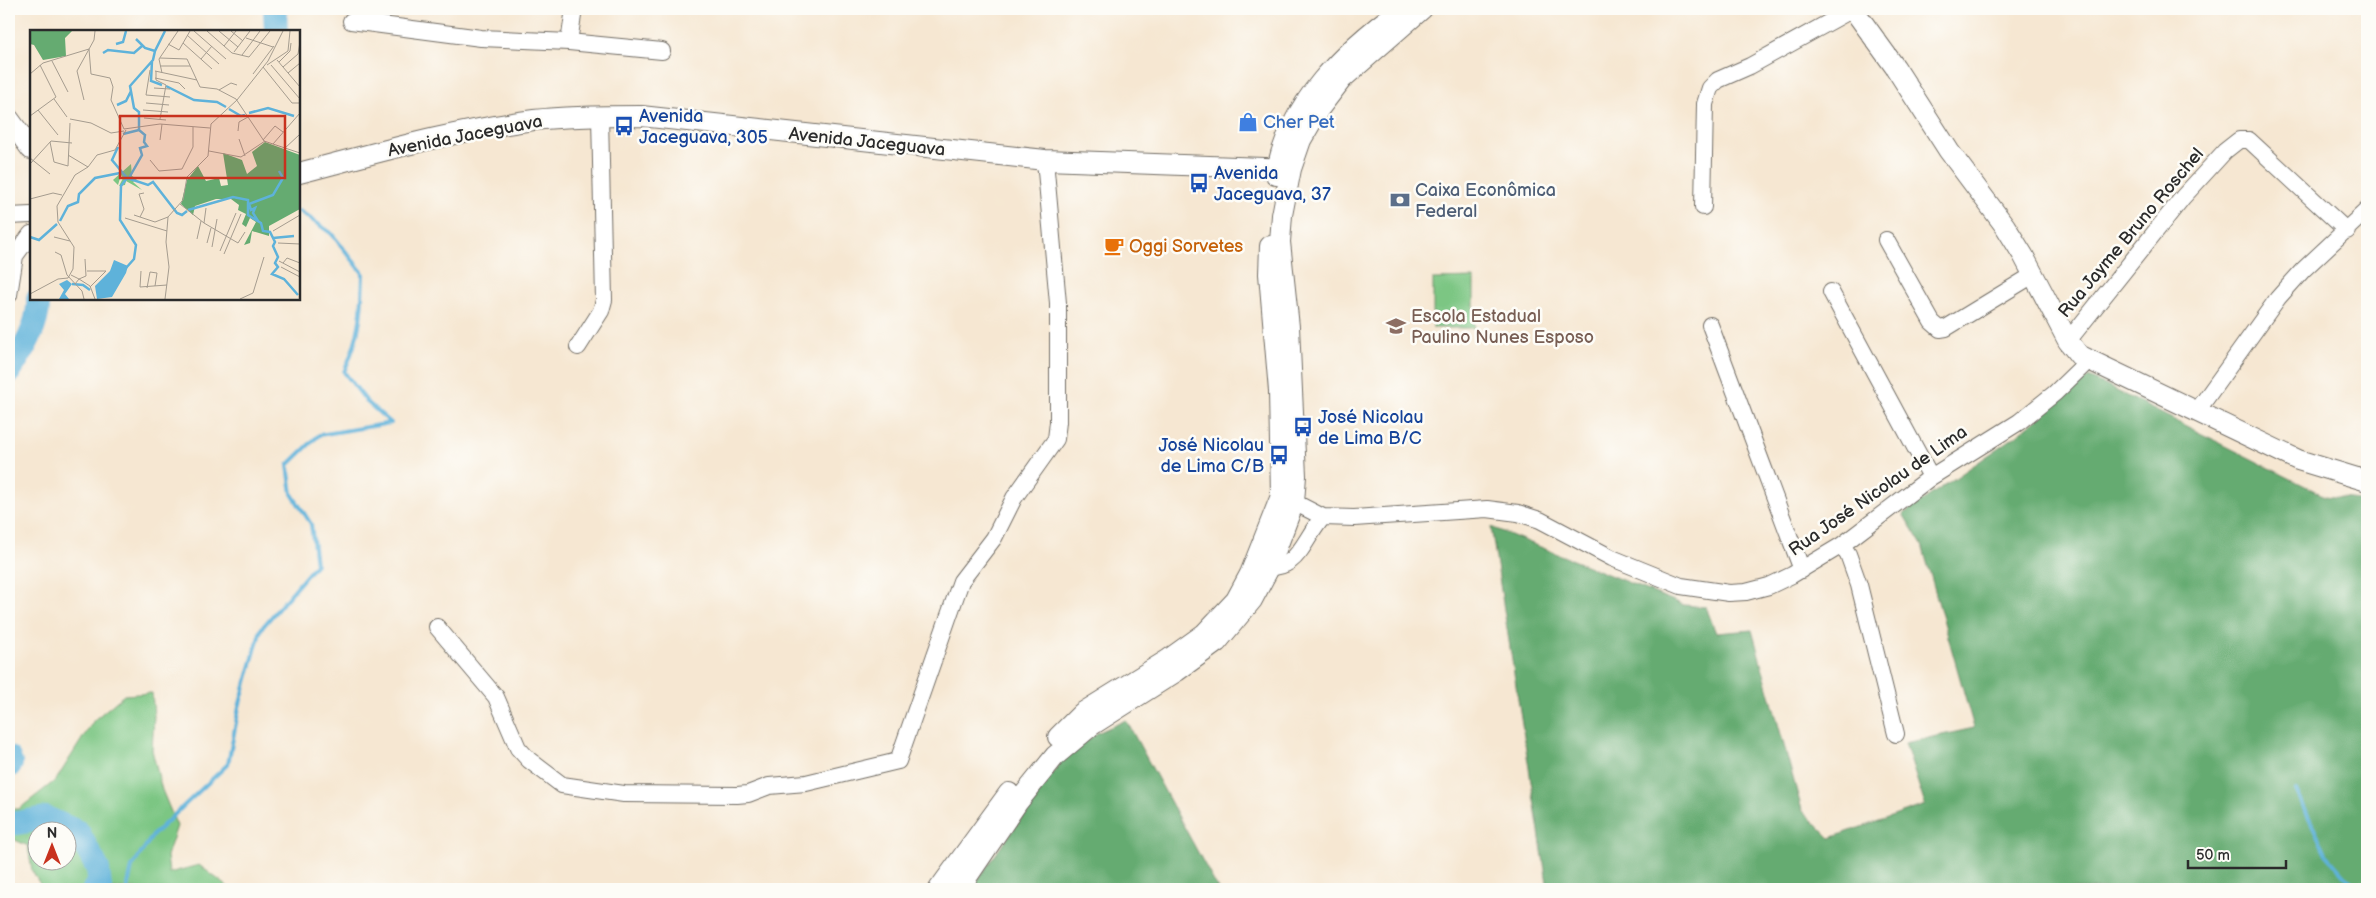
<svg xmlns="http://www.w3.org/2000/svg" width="2376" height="898" viewBox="0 0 2376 898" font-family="'Balsamiq Sans',sans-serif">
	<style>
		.green { fill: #7cc683; stroke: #547857; fill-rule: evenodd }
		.forest { fill: #65ab71; stroke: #486b4e }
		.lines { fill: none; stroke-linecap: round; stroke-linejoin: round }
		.stream { stroke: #5eb2da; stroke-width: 4 }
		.river { stroke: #5eb2da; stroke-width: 24 }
		.minor-casing { stroke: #726d65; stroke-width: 18 }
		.major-casing { stroke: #726d65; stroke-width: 22 }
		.minor { stroke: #fff; stroke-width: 16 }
		.major { stroke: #fff; stroke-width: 20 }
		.labels { text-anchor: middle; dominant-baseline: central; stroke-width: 5; stroke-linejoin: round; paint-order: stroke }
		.transit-label { font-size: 18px; fill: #164399; stroke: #fdfcf7; text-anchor: start }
		.shop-label { font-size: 18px; fill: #366cbe; stroke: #fdfcf7; text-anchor: start }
		.street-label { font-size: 18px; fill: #2b2b2b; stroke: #fdfcf7 }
		.service-label { font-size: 18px; fill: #4e5e75; stroke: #fdfcf7; text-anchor: start }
		.food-label { font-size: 18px; fill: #c56008; stroke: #fdfcf7; text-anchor: start }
		.education-label { font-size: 18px; fill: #785e54; stroke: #fdfcf7; text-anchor: start }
		.inset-river { fill: none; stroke: #5eb2da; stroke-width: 2.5 }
		.inset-road { fill: none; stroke: #a59c8f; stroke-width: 1 }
		.view { fill: #c8321e; fill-opacity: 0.15; stroke: #c8321e; stroke-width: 2.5 }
		.inset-edge { fill: none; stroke: #2b2b2b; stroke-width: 2.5 }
	</style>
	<rect width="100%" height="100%" fill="#fdfcf7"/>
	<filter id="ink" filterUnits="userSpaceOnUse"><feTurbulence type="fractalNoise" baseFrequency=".02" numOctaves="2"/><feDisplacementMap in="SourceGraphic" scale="10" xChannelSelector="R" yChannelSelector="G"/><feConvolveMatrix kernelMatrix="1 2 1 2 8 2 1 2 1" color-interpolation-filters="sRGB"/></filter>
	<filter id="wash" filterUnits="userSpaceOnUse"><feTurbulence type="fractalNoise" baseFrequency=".0096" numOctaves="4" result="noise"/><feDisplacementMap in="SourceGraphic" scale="20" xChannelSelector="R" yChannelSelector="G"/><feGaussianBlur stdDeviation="1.12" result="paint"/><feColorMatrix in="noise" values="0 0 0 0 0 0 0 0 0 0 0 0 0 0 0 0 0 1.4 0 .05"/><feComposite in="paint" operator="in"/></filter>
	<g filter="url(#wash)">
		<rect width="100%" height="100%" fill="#f6e7d2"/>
		<!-- green -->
		<path class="green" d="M1474,278v50h-41v-49z
			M152,693l2,23 -2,34 10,40 15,36 -10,30 2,17 30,-8 32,24h-188l-11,-18 -4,-25 -15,-7 -4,50v-80h10l37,-29 38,-60 30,-25zM38,830h30v30h-30z"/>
		<!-- forest -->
		<path class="forest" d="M2089,377l236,119 42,5v388h-819l-57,-362 193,78 22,2 10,26 36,-3 50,180 28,28 95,-33 -20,-62 69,-15 -52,-183 -19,-31 113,-78z
			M1126,720l92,169h-247l92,-130 34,-26z"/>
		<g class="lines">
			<!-- stream -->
			<path class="stream" d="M2296,790l30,64 31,35
				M127,889l5,-22 21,-32 75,-71 11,-57 22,-78 55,-65 -5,-40 -19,-30 -4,-29 31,-30 72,-12 -24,-21 -23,-30c17,-38 18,-59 19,-99l-32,-40 -32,-22"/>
			<!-- river -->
			<path class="river" d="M275,9l1,22
				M9,372c14,-21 31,-48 29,-73
				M9,758l2,5 -2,3
				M9,822l3,2 34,-6 32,14 20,37 2,18 -6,2"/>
		</g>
	</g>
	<g filter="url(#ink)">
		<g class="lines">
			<defs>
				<path id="minor" d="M351,21l130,17 88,4 93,9
					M569,42l5,-33
					M1703,207l2,-103 5,-16 8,-8 32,-14 103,-57
					M9,216l22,-1
					M1886,240l46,82 8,7 6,-1 87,-53
					M1831,292l100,185
					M9,295l6,-39 16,-22
					M1710,325l92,245
					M2068,341l115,-144 42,-46 14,-11h10l98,91
					M578,347l23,-36 3,-11 -4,-184
					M2197,411l81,-113 25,-28 64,-60
					M1284,497l39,20 31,1 133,-9 31,4 22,7 72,38 69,28 48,7 17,-1 23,-6 23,-11 50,-30 89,-68 88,-55 36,-29 34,-33
					M1842,545l6,9 11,31 37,149
					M1258,566c41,8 43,-24 65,-49
					M437,627l59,70 22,51 11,12 33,25 62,9 113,1 11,-1 21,-8 37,-3 92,-22 63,-180 33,-43 20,-40 42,-59 2,-17v-119l-13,-143"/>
				<path id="major" d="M1853,9l42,58 54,84 56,75 18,29 45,86 11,14 219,105 69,21
					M9,119l22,30
					M299,173c77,-20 156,-43 235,-53 36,-4 71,-4 107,-4l404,44 246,9
					M1276,175c12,-72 70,-126 125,-166
					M1058,737l24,-24 87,-54 35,-25 32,-34 14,-26 31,-78 -2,-105 -10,-117 1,-28
					M939,889l70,-96
					M959,889l59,-87 37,-46 37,-31 85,-54 40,-29 35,-42 17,-32 25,-66 2,-26 -7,-149 -9,-85 2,-27 9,-46 10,-29 18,-31 23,-30 80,-70"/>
			</defs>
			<!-- minor casing -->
			<use href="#minor" class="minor-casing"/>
			<!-- major casing -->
			<use href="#major" class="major-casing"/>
			<!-- minor -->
			<use href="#minor" class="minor"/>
			<!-- major -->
			<use href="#major" class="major"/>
		</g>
	</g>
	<!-- icons -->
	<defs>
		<symbol id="shop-bare" viewBox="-9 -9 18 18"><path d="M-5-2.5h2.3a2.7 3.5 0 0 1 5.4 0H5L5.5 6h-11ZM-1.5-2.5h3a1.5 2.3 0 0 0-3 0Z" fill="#3f7fe0" stroke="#fdfcf7" stroke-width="2.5" paint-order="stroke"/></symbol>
		<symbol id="bus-bare" viewBox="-9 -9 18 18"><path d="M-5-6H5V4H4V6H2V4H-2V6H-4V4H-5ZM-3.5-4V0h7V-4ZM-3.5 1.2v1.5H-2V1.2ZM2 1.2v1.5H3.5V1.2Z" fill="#1a4fb4" stroke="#fdfcf7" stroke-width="2.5" paint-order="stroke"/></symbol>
		<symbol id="bank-bare" viewBox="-9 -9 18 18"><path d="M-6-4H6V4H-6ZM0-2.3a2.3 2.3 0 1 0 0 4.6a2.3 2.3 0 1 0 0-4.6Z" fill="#5c6f8a" stroke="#fdfcf7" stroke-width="2.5" paint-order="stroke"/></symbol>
		<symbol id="cafe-bare" viewBox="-9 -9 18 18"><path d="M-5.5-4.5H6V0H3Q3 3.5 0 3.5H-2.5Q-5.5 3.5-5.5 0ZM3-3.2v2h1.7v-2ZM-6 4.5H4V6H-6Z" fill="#e8710a" stroke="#fdfcf7" stroke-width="2.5" paint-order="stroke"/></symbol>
		<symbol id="school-bare" viewBox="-9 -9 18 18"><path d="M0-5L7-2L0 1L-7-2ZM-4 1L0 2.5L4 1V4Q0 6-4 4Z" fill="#8d6e63" stroke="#fdfcf7" stroke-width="2.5" paint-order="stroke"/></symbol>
	</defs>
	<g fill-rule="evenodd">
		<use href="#shop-bare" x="1234" y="108" width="28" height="28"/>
		<use href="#bus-bare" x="610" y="112" width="28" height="28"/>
		<use href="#bus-bare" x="1185" y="169" width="28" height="28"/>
		<use href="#bank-bare" x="1386" y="186" width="28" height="28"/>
		<use href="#cafe-bare" x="1100" y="232" width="28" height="28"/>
		<use href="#school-bare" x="1382" y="312" width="28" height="28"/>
		<use href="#bus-bare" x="1289" y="413" width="28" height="28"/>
		<use href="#bus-bare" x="1265" y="441" width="28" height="28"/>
	</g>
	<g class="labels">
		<!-- transit labels -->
		<g class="transit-label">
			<text x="639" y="116">Avenida<tspan x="639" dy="21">Jaceguava, 305</tspan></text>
			<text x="1214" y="173">Avenida<tspan x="1214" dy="21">Jaceguava, 37</tspan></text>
			<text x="1318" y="417">José Nicolau<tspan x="1318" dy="21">de Lima B/C</tspan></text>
			<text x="1264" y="445" text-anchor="end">José Nicolau<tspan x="1264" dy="21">de Lima C/B</tspan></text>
		</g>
		<!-- shop labels -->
		<g class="shop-label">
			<text x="1263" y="122">Cher Pet</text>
		</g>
		<!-- street labels -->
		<g class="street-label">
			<text transform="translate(465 136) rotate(-11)">Avenida Jaceguava</text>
			<text transform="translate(867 142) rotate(6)">Avenida Jaceguava</text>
			<text transform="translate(2131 233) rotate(-50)">Rua Jayme Bruno Roschel</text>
			<text transform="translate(1878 491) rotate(-35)">Rua José Nicolau de Lima</text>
		</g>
		<!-- service labels -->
		<g class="service-label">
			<text x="1415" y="190">Caixa Econômica<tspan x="1415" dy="21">Federal</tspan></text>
		</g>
		<!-- food labels -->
		<g class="food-label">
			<text x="1129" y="246">Oggi Sorvetes</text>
		</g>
		<!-- education labels -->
		<g class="education-label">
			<text x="1411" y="316">Escola Estadual<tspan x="1411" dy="21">Paulino Nunes Esposo</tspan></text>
		</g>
	</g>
	<!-- overview -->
	<g transform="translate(30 30)">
		<rect width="270" height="270" fill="#f6e7d2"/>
		<path d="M101,134l1,12 5,3 -4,3 9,8 -16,-9 -1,4 -6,1 4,-8 -2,-3 -3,10 -5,-5z" fill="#7cc683"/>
		<path d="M0,1h42l-7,7 1,18 -23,4 -9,-15 -4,-1zM235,112l35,13v54l-31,17v10l-17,-5 -2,12 -6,2 12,-23 -6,-4 -4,9 -4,-3 4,-10 -8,-4 1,-5 -8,-6h-15l-21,7 -2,9 -12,-11 6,-24 11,-14 8,15 13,-3 2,8 7,-1 -5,-32 19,7 5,14 10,-8 -5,-14z" fill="#65ab71"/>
		<path d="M84,230l14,6 -2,7 -14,24 -15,2 -2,-13 15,-15zM37,250l5,4 -7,10 4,5h-10l5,-9 -5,-6z" fill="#5eb2da"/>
		<path class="inset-river" d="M106,9l9,9 10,3M86,14l7,-2 3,-11M73,23l5,-3 26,3 8,-7M122,31l-1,20 11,4M136,56l28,14 23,2 9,5M87,75l9,-4 5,-10M199,79l12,7 4,-1M219,83l19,-5 26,8M93,104l16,-4v-18l-5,-4 -4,-22 23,-26 2,-9 10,-20M88,117l-6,13 15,18 -6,8 -1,34 16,25 -2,14 -8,9M97,148l21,7 5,-3 24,31 5,2 5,-4M99,148l13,-23 -2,-7 7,-2 -3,-4 1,-7 -6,-5M158,180l45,-13 15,3v15l13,8 2,8 7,1 5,10 -2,4 5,11 -3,6 3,4 -6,7 12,5 14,16M30,191l8,-15 10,-4 1,-8 16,-16 25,-5M228,191l-5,-8 2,-5 -4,2 -2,-6 24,-9 10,-17 -4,-7M0,207l9,3 18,-16M243,208l21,-2M42,254l11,1 7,5"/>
		<path class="inset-road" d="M164,1l32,28M177,1l25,22 17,4 21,-26M189,1l19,16M201,1l12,10M157,5l32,29M216,8l27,9M153,13l29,26M138,14l11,6 11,-19M194,16l12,-15M204,22l16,-21M212,25l18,-24M130,28l27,1M157,29l13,28 17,2 19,10M171,29l11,-13M247,30l23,27M22,31l16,31M249,32l11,-11 1,-8M237,35l21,-14 2,-20M241,35l29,34M130,36h30M233,37l29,36h8M253,37l15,-13 2,-12M120,40l-4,25 24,2M125,41l42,9M126,41v9l10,5 -6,34M132,43l-3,-14 19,-28M258,43l12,-10M0,44l13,-11 46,-14 2,25 19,4 3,9 -2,13 13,29 36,-5 50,4M223,44l21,-28M125,48l24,5 6,6M124,58l16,1M189,60l12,-7 6,2M24,69l13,18M206,69l28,42 36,12M54,70l-7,-29 17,-31 1,-9M116,73l23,2M8,80l20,25M113,80l25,2M0,86l26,-19 -16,-32M114,88l22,2M40,89l21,4 20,10 13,-2M208,101l1,-9 9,-5M209,109l6,17M130,110l2,-16M233,110l12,-14 8,6M20,112l4,20 14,4 2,-43M243,114l27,-31M254,119l15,-14M179,121l32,6 24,-16M38,125l20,12M0,128l20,16M120,130l9,11 23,-2 11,-22v-20M0,134l21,-23 21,2M0,169l23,-6 9,2M150,174l24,19 34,20 7,-11M104,185l21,7 13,-5M110,187l4,-8 -5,-15 5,-1M95,188l42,13M174,193l2,-15M243,201l27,-16M24,207l16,4M167,209l4,-18M177,213l4,-15M248,213l22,1M182,217l5,-28M190,221l16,-38M25,222l6,3 6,20 15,16 2,8M194,224l17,-40M249,231l21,11M253,233l4,-5 13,5M251,237l19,10M57,241h19l-16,16M111,241l-1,16 27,-2M41,245l8,4 7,-3 -1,-17M38,248l5,-9 1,-22 -16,-25 -1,-16 18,-31 13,-8 9,-12 18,-5 11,-20M45,254l4,-5 11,7 5,13M117,258l3,-16 7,1 -2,13M0,264l28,-15 10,-1M135,269l4,-32 -3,-25 2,-25 15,-17 4,-23 21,-21 3,-32 26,-24 31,-39 15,-30M210,269l13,-6 11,-36"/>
		<path class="view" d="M90,86h165v62h-165z"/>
		<rect width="270" height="270" class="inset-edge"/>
	</g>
	<!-- margin -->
	<rect width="2376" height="898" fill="none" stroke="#fdfcf7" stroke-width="30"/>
	<!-- north arrow -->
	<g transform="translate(52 846)"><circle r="24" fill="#fdfcf7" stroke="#a9a8a5"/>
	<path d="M0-4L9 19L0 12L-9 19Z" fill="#c8321e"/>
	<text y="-8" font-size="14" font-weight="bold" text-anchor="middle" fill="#2b2b2b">N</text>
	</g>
	<!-- scale -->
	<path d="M2188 860v8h98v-8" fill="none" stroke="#2b2b2b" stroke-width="2.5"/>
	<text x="2196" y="860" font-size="15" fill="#2b2b2b" stroke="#fdfcf7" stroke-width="4" paint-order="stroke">50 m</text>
</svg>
